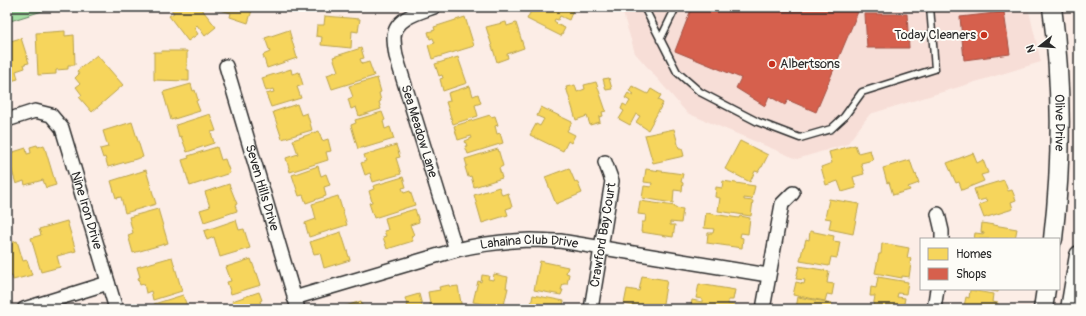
<svg xmlns="http://www.w3.org/2000/svg" width="1086" height="316" viewBox="0 0 1086 316" font-family="Pangolin,sans-serif">
	<style>
		.built { fill: #f7ded7 }
		.green { fill: #a3dda2; stroke: #678466 }
		.homes { fill: #f6d55c; stroke: #b9a24d }
		.shops { fill: #d6604d; stroke: #a35043 }
		.lines { fill: none; stroke-linecap: round; stroke-linejoin: round }
		.lane-casing { stroke: #2b2b2b; stroke-width: 9 }
		.street-casing { stroke: #2b2b2b; stroke-width: 16 }
		.secondary-casing { stroke: #2b2b2b; stroke-width: 21 }
		.lane { stroke: #fdfcf7; stroke-width: 6 }
		.street { stroke: #fdfcf7; stroke-width: 13 }
		.secondary { stroke: #fdfcf7; stroke-width: 18 }
		.poi-dot { fill: #c8321e; stroke: #fdfcf7; stroke-width: 1.5 }
		.labels { text-anchor: middle; dominant-baseline: central; stroke-width: 4; stroke-linejoin: round; paint-order: stroke }
		.poi-label { font-size: 13px; fill: #2b2b2b; stroke: #fdfcf7; text-anchor: end }
		.street-label { font-size: 13px; fill: #2b2b2b; stroke: #fdfcf7 }
	</style>
	<rect width="100%" height="100%" fill="#fcede6"/>
	<filter id="ink" filterUnits="userSpaceOnUse"><feTurbulence type="fractalNoise" baseFrequency=".025" numOctaves="2"/><feDisplacementMap in="SourceGraphic" scale="8" xChannelSelector="R" yChannelSelector="G"/><feConvolveMatrix kernelMatrix="1 2 1 2 8 2 1 2 1" color-interpolation-filters="sRGB"/></filter>
	<g filter="url(#ink)">
		<!-- built -->
		<path class="built" d="M621,7h407l13,55 -171,52 -23,30 -50,15 -110,-46 -52,-60z"/>
		<!-- green -->
		<path class="green" d="M7,7h48l-48,15z"/>
		<!-- homes -->
		<path class="homes" d="M172,7h28l16,20 -11,9 -8,-11 -3,3 4,6 -10,7 -19,-25 5,-3 -4,-5z
			M222,7h31l-5,16 -18,-6 1,-4 -10,-3z
			M528,7h42l-1,1 4,2 -4,10 -9,-4 -2,4 -3,-1 -1,2 3,2 -1,1 9,4 -4,8 -34,-17 4,-8 -4,-2z
			M325,16l35,3 -2,13 -6,-1 -1,17 -30,-3 1,-8 -6,-1 1,-11h7z
			M465,17l9,29 -42,13 -4,-14 7,-2 -2,-5 -3,1 -2,-7 7,-2 -1,-3z
			M506,22l1,4 9,-3 8,25 -17,6 1,4 -11,4 -11,-35z
			M289,30l8,28 -30,10 -4,-13 7,-3 -5,-14z
			M65,31v5l9,-1 1,30h-7v4l-12,1v4l-18,1 -2,-42z
			M21,38l8,25 -5,1 1,4 -9,3 2,8 -11,3v-40z
			M361,48l3,10 -4,1 2,5 7,-2 5,14 -42,13 -5,-14 11,-4 -5,-14z
			M162,51h25v19h2v11l-35,-1v-28h8z
			M97,55l26,30 -31,27 -13,-15 3,-2 -6,-8 4,-3 -5,-6 4,-4 -2,-3z
			M458,57l9,26 -24,8 -3,-12 3,-1 -1,-3 -3,1 -4,-12z
			M291,69l1,5 7,-2 4,13 -6,2 4,11 -30,9 -5,-13 8,-2 -1,-3 -7,2 -4,-13z
			M377,78l4,14 -2,1 2,8 -2,1 2,7 -22,7 -3,-9 -5,2 -3,-10 5,-2 -4,-11z
			M609,78l3,11 -6,1 -3,-11z
			M596,82l10,29 -4,1 1,4 -4,1 1,5 -10,3 -3,-9 -11,4 -10,-33 9,-2 2,7 8,-3 -1,-4z
			M191,84l2,7 2,-1 3,10 -2,1 4,10 -29,9 -8,-28z
			M470,86l3,10 5,-2 3,9 -6,2 3,11 -25,8 -7,-22 4,-1 -2,-8z
			M632,86l16,8 3,-5 10,6 -3,5 5,3 -15,27 -12,-8 4,-6 -4,-2 -6,11 -11,-6 5,-8 -3,-2 2,-5 4,2 3,-5 -5,-3 3,-5 5,3 1,-2 -5,-3z
			M297,104l4,11 6,-2 5,17 -30,9 -9,-27z
			M541,107l31,15 -5,9 8,4 -4,8 -3,-2 -5,10 -33,-16 6,-11 4,2 4,-7 -7,-3z
			M382,112l3,8 -2,1 2,8 5,-2 4,12 -30,9v-1l-6,2 -7,-24 5,-2 -1,-3z
			M210,114l6,17 -5,1 3,11 -27,9 -6,-16 -2,1 -3,-12z
			M490,115l1,2 4,-1 3,9 -3,1 2,8 3,-1 3,10 -35,11 -3,-8h2l-2,-5 7,-3 -1,-2 -13,4 -4,-14z
			M132,122l11,35 -35,10 -3,-10 -2,1 -3,-9 8,-2 -5,-16z
			M674,129l5,19h3l2,8 -31,7 -8,-28z
			M319,131l3,10 6,-2 3,12 -5,1 2,8 -38,12 -4,-14 12,-4 -5,-14z
			M740,141l28,14 -6,12h-1l-3,5 -3,-1 -5,11 -25,-13z
			M37,145l1,2 6,-2 12,40 -10,3 -3,-8 -18,5 -1,-4 -8,3 -9,-30 19,-6 1,6 4,-1 -1,-6z
			M396,145l4,12 -4,1 5,16 -28,8 -3,-9 -5,2 -4,-12 5,-2 -2,-6z
			M855,145l3,8 12,-3 3,10 -12,3 3,11 -11,3 3,11 -14,4 -4,-11 -12,4 -5,-18 11,-4 -3,-11z
			M217,147l4,13 4,-1 5,14 -40,13 -8,-26 7,-2 -1,-2z
			M498,149l5,17 -4,2 3,10 -28,9 -3,-11 -3,1 -3,-10 2,-1 -2,-7z
			M973,153l4,10 6,-3 5,13 -7,2 3,6 -22,9 -3,-8 -3,1 -9,-20z
			M910,160l5,15 1,-1 3,9 -11,4 2,3 -17,5 -4,-13 -2,1 -4,-15z
			M318,166l3,10 5,-2 4,11 -6,2 2,9 -20,7 -3,-8 -4,1 -7,-21z
			M569,168l6,14 2,-1 5,12 -26,11 -11,-27z
			M646,169l37,5 -2,8 2,1 -1,8 -8,-1 -1,13 -31,-5 2,-12 7,1 1,-4 -8,-1z
			M146,170l10,34 -31,9 -4,-16 -5,1 -5,-17z
			M403,177l3,10 -4,1 2,5 6,-2 5,14 -41,13 -5,-15 3,-1 -3,-11 5,-2 -1,-3z
			M1004,180l4,11 4,-1 4,10 -5,2 2,7 -29,9 -5,-13 8,-3 -1,-3 -8,2 -4,-12z
			M723,181l32,5 -3,13 -8,-1v2l9,1 -2,15 -33,-5 2,-13 -5,-1 1,-10 6,1z
			M229,184l8,20 -2,1 2,6 -33,11 -4,-12 10,-3 -5,-15z
			M499,187l3,8 6,-2 4,14 -6,2 2,6 -26,8 -8,-28z
			M338,196l9,29 -38,12 -4,-14 11,-4 -4,-15z
			M829,199l30,5 -6,30 -24,-5 2,-10 -6,-1z
			M640,201l35,5v2l8,1 -2,14 -11,-1v3h5l-2,12 -32,-5 1,-10h3l1,-7 -8,-1z
			M158,209l10,34 -35,10 -5,-18 5,-2 -4,-16z
			M415,209l4,13 -9,3 4,10 -3,1 2,5 -26,8 -4,-12 3,-1 -2,-5 4,-1 -3,-12z
			M706,213l33,5 1,-2 10,2 -2,16 -7,-1 -1,4 3,1 -1,10 -35,-5 1,-10h5l1,-4 -10,-1z
			M236,220l3,10 5,-1 6,19 -30,9 -6,-20 -7,3 -3,-9z
			M67,221l9,30 -19,5 3,11 -19,5 -10,-34 10,-3 -2,-6z
			M982,223l35,6 -2,10 -5,-1v1h-36l1,-6 9,1v-1l-3,-1z
			M810,231l24,5 -1,5 7,1 -3,16 -6,-1 -2,9 -29,-5 3,-14h1l2,-8 3,1z
			M341,232l9,28 -26,8 -4,-15 -6,1 -4,-12z
			M17,241l6,20 4,-1 5,15 -19,5 -1,-4 -5,1v-33z
			M882,243l27,5 -2,10h4l-1,6h1l-2,13 -7,-1v2l-27,-5 4,-19h2z
			M172,257l10,34 -29,9 -2,-9 -5,2 -2,-9 -4,1 -2,-7 2,-1 -3,-10z
			M251,259l5,14h1l4,12 -30,9 -4,-12 4,-1 -5,-14z
			M540,261l28,6 -2,6 3,1 -2,10h-4l-2,6h2l-2,5 -27,-5z
			M799,266l30,5 -2,12 7,1 -2,11 -5,-1 -2,7 -32,-6 3,-13 8,2 1,-4 -9,-1z
			M494,274l14,3 -2,11h2l-5,21h-15v-4l-15,-3 5,-21 3,1 1,-7 7,1 -1,3 5,1z
			M642,276l25,4 -5,29h-11l-27,-5 3,-15 12,2z
			M878,277l30,5 -2,12 -8,-1 -1,4 8,1 -2,11h-20l-10,-2 2,-11h-5l1,-9 5,1z
			M699,284l36,6 -2,10h-5v4l7,1 -1,4h-44l2,-9 10,2v-3l-6,-1z
			M449,285l1,2 8,-1 4,23h-31l-3,-17 12,-2 -1,-3z
			M980,289h19l-1,3z
			M970,290l23,4 -1,8 6,1 -1,6h-35l1,-3h1l2,-9 3,1z
			M259,292l3,8 -2,1 2,7 5,-2 1,3h-37l4,-1 -3,-7z
			M419,294l4,15h-19l4,-1 -3,-10z
			M183,295l5,14h-32l-2,-5z
			M533,295l31,6 -2,8h-32z
			M798,297l34,6 -1,6 -35,-1z
			M361,301l2,8h-26z"/>
		<!-- shops -->
		<path class="shops" d="M692,7h168l-44,105 -28,-12 -3,5 -16,-9 -4,10 -29,-18 5,-10 -66,-27z
			M1004,12l6,42 -46,6 -4,-43z
			M865,14h42l2,34h-42z"/>
		<g class="lines">
			<defs>
				<path id="lane" d="M644,7l33,65 23,20 58,30 42,16 31,-9 13,-12 18,-25 73,-23 -5,-62
					M660,40l16,-33"/>
				<g id="street">
					<path id="s1" d="M434,7c-14,5 -39,11 -40,30 0,7 1,13 2,19l60,194"/>
					<path id="s2" d="M226,66l72,243"/>
					<path id="s3" d="M7,120l28,-9 16,4 11,13 54,181"/>
					<path d="M938,214l4,17v8"/>
					<path id="s4" d="M294,298l162,-48c25,-6 49,-9 74,-10 10,0 20,1 30,1l208,34"/>
					<path d="M24,309l84,-26"/>
					<path id="s5" d="M591,309l21,-128 -7,-19"/>
					<path d="M763,309l19,-105 11,-11"/>
					<path d="M934,309l3,-20"/>
				</g>
				<g id="secondary">
					<path id="s6" d="M1052,7c10,76 10,156 1,232"/>
					<path d="M1043,309l3,-20"/>
					<path d="M1070,309l9,-54"/>
				</g>
			</defs>
			<!-- lane casing -->
			<use href="#lane" class="lane-casing"/>
			<!-- street casing -->
			<use href="#street" class="street-casing"/>
			<!-- secondary casing -->
			<use href="#secondary" class="secondary-casing"/>
			<!-- lane -->
			<use href="#lane" class="lane"/>
			<!-- street -->
			<use href="#street" class="street"/>
			<!-- secondary -->
			<use href="#secondary" class="secondary"/>
		</g>
	</g>
	<!-- markers -->
	<g class="poi-dot">
		<circle cx="984" cy="35" r="4"/>
		<circle cx="772" cy="64" r="4"/>
	</g>
	<g class="labels">
		<!-- poi labels -->
		<g class="poi-label">
			<text x="976" y="35">Today Cleaners</text>
			<text x="780" y="64" text-anchor="start">Albertsons</text>
		</g>
		<!-- street labels -->
		<g class="street-label">
			<text stroke="none"><textPath href="#s6" startOffset="116">Olive Drive</textPath></text>
			<text stroke="none"><textPath href="#s1" startOffset="151">Sea Meadow Lane</textPath></text>
			<text stroke="none"><textPath href="#s2" startOffset="127">Seven Hills Drive</textPath></text>
			<text stroke="none"><textPath href="#s3" startOffset="149">Nine Iron Drive</textPath></text>
			<text stroke="none"><textPath href="#s5" startOffset="75">Crawford Bay Court</textPath></text>
			<text stroke="none"><textPath href="#s4" startOffset="243">Lahaina Club Drive</textPath></text>
		</g>
	</g>
	<!-- margin -->
	<rect width="1086" height="316" fill="none" stroke="#fdfcf7" stroke-width="24"/>
	<rect x="12" y="12" width="1062" height="292" fill="none" stroke="#2b2b2b" stroke-width="1.5" filter="url(#ink)"/>
	<!-- legend -->
	<rect x="920" y="238" width="140" height="52" fill="#fdfcf7" stroke="#a9a8a5"/>
	<rect x="928" y="248" width="20" height="12" fill="#f6d55c" stroke="#a9a8a5"/>
	<text x="956" y="258" font-size="12" fill="#2b2b2b">Homes</text>
	<rect x="928" y="268" width="20" height="12" fill="#d6604d" stroke="#a9a8a5"/>
	<text x="956" y="278" font-size="12" fill="#2b2b2b">Shops</text>
	<!-- north arrow -->
	<g transform="translate(1040 46) rotate(253)" stroke="#fdfcf7" stroke-width="3" paint-order="stroke">
	<path d="M0-3L7 15L0 10L-7 15Z" fill="#2b2b2b"/>
	<text y="-6" font-size="11" font-weight="bold" text-anchor="middle" fill="#2b2b2b">N</text>
	</g>
</svg>
